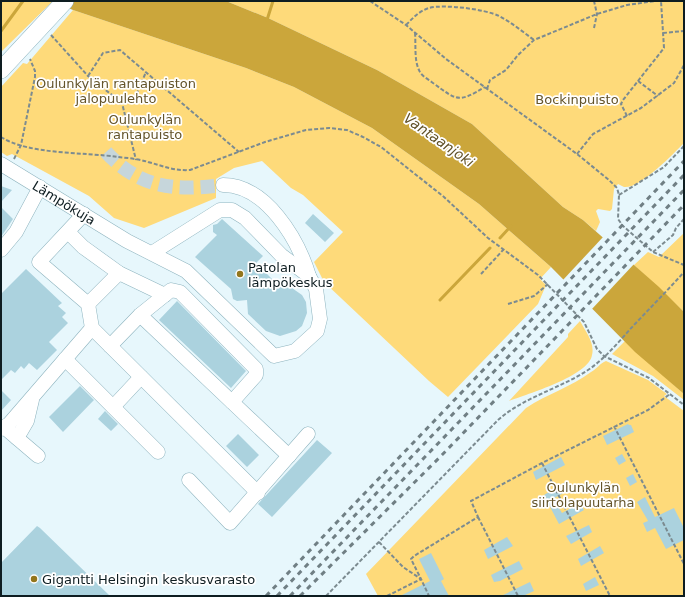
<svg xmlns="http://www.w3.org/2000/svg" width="685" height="597" viewBox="0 0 685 597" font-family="'DejaVu Sans',sans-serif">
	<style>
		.green { fill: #feda7a }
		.water { fill: #cba63b }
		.pier { fill: #e7f7fc }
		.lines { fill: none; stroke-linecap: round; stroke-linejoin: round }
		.stream { stroke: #cba63b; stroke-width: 3 }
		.building { fill: #abd2de }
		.minor-tunnel { stroke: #c6d6db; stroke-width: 14; stroke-dasharray: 14 7; stroke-linecap: butt }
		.minor-casing { stroke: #8db3be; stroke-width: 15 }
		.major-casing { stroke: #8db3be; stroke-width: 18 }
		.path { stroke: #7c8b90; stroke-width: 2; stroke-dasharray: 4 2; stroke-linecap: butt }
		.minor { stroke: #fff; stroke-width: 14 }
		.major { stroke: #fff; stroke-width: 17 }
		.rail { stroke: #707f84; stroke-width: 3; stroke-dasharray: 5 5; stroke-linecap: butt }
		.poi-dot { fill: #93761c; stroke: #fff; stroke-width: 1.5 }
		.labels { text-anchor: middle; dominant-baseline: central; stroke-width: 3.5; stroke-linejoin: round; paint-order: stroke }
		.park-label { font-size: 13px; fill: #64542a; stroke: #fff }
		.street-label { font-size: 13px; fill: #0e1d21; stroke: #fff }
		.poi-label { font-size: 13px; fill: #0e1d21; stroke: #fff; text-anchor: start }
		.water-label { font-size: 14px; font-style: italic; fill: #615127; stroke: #fff }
	</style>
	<rect width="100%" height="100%" fill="#e7f7fc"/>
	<!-- green -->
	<path class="green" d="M1,1h52l-52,51z
		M226,1h458v142c-11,11 -44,46 -60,44l-6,-3 -4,5 -2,20 -2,2 -12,-2 -2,2 4,11 -4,9 -13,-11 -20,-13 -91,-83 -95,-54 -109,-52z
		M73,10l173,58 48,19 78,41 107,76 72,63 -11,12 6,6 -8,19 -90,93 -19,-16 -105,-99 -10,-20 29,-30 -40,-37 -12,-7 -29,-27 -28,7 -18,11v19l-72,30 -30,-10 -25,-22 -77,-42 -5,2 -6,-4v-65l22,-24 4,1z
		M684,233v79l-50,-47 14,-13 11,5z
		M580,321c6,11 15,22 12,34 -3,21 -65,39 -83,46l59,-64v-3z
		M625,341l59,53v6l-31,-24 -41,-22z
		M606,361l42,19 19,14 -3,2 20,15v185h-306l-12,-22 160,-166c21,-14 45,-21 65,-36 6,-3 9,-9 15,-11z"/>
	<!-- water -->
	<path class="water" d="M52,1h174l42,17 109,52 95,54 91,83 20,13 76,67 25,25v82l-49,-42 -84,-85 -72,-63 -107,-76 -78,-41 -48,-19 -173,-58z"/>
	<!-- pier -->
	<path class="pier" d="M604,236l31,27 -44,47 -29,-29z"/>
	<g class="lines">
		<!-- stream -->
		<path class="stream" d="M267,20l6,-19
			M1,31l22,-30
			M500,238l11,-12
			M440,300l50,-52"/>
	</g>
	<!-- building -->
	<path class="building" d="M1,186l11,4 -11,12z
		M1,207l12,12 -12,18z
		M313,214l21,19 -9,9 -20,-19z
		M222,219l41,37 -7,7 22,22 11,1 13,9 4,7 1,11 -5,13 -6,5 -16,5 -14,-5 -18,-17 -1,-14 -10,1 -4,-2 -2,-10 -36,-32 22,-22 -4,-3v-7l4,-1z
		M26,269l36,34 -4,3 8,7 -4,4 6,6 -19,19 8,8 -20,20 -8,-7 -5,6 -3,-3 -6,7 -4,-3 -10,10v-86z
		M177,301l69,70 -15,17 -72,-68z
		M80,386l14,14 -31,32 -14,-15z
		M1,390l10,10 -10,11z
		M105,411l13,13 -7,7 -13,-12z
		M628,424l1,1h2l3,7 -27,13 -4,-9z
		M238,434l21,21 -12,12 -21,-21z
		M317,440l15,13 -60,64 -14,-13z
		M622,454l4,7 -7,4 -4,-7z
		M561,457l4,8 -29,15 -3,-8z
		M633,474l4,8 -7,4 -4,-8z
		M567,481l4,8 -24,13 -3,-7z
		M645,497l10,20 19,-9 10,20v12l-18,9 -11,-21 -8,4 -4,-9 5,-2 -1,-2 -10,-17z
		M554,500l8,13 18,-10 4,7 -25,14 -11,-21z
		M589,525l3,7 -21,12 -5,-8z
		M37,526l3,2 70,68h-109v-33z
		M507,537l6,9 -25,13 -4,-9z
		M600,546l4,7 -23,13 -3,-7z
		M431,553l13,26 -3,2 8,15h-49l30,-15 -11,-22z
		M519,561l4,8 -23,12 -6,1 -3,-7z
		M595,577l4,8 -13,6 -3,-7z
		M530,582l4,9 -11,5h-22z"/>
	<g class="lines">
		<!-- minor-tunnel -->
		<path class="minor-tunnel" d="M106,152c34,37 70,39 117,33"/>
		<defs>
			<g id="minor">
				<path id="s1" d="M1,164l126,77 59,30 88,85 21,-5 22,-20 3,-12 -4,-30 -7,-13 -28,-21 -36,-37 -13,-8h-12l-68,43"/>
				<path d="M223,185c43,0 75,54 86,91"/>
				<path d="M84,214l-45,48 49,42 4,24 166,165"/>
				<path d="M68,232l15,15 36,26 46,22"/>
				<path d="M1,250l15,-18 24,-45"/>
				<path d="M88,304l31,-31"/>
				<path d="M140,315l149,141"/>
				<path d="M110,346l30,-31 31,-25 9,2 76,77v6l-24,27"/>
				<path d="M65,359l93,93"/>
				<path d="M113,407l28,-30"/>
				<path d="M4,427l34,29"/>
				<path d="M1,429l8,-5 83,-96"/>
				<path d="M17,438l10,-17 5,-21"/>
				<path d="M189,480l41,43 78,-89"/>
			</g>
			<path id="major" d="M1,70l64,-69"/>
		</defs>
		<!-- minor casing -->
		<use href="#minor" class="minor-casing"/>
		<!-- major casing -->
		<use href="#major" class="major-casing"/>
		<!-- path -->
		<path class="path" d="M370,1l36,24 40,34 131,95 32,26 8,8 2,7 -1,24 5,7 30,26 31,13
			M406,25c7,-7 13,-14 23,-17 14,-4 56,1 70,8 12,6 24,16 35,24
			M594,28l3,-14 -3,-13
			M415,33c1,11 -1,27 4,37 2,6 9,9 14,13 25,18 25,20 52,4
			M663,33l21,-2
			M51,35l37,41 34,27 14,57
			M88,76l15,-23 17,-3 119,102
			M638,81l20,15
			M487,89l3,-9 16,-10 12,-15 16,-15 63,-26 30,-9 28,-4
			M122,103l13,-5 11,-26
			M627,116l-6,-12 2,-4 41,-52 -3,-47
			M1,137c28,18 84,15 117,20 10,1 21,2 30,5 15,4 26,9 42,8l75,-28 41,-12 23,-2 18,2 16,7 18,10 63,50 44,41 50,37 46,47 13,27 7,7 45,22 35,27
			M577,154l16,-20 48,-26 33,-25 10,-18
			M14,159l7,-14 14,-68v-6l-5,-12
			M619,195l45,-28 20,-21
			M684,228v8
			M653,252l20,-17 3,-7 8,-9
			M481,274l23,-25
			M508,304l26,-8 14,-12
			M614,426l70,138
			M542,463l68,133
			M478,517l40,79
			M379,542l24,25 18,12 8,17
			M326,596l172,-176c26,-23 61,-31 90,-50 18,-12 32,-30 46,-45 17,-18 34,-35 50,-53
			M387,596l34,-17 -10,-20 3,-3 64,-39 -7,-16 71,-38 106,-53 22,-16"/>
		<!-- minor -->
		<use href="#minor" class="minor"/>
		<!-- major -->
		<use href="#major" class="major"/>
		<!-- rail -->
		<path class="rail" d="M266,596l418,-435
			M277,596l407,-421
			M290,596l394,-406
			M300,596l140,-139 244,-252"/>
	</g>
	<!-- markers -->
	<g class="poi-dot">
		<circle cx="240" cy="274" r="4"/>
		<circle cx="34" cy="579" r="4"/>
	</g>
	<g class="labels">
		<!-- park labels -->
		<g class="park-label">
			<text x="116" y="83">Oulunkylän rantapuiston<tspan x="116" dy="15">jalopuulehto</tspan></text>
			<text x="577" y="99">Bockinpuisto</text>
			<text x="145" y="119">Oulunkylän<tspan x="145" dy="15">rantapuisto</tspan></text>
			<text x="583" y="487">Oulunkylän<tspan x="583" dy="15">siirtolapuutarha</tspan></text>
		</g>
		<!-- street labels -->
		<g class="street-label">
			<text stroke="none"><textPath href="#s1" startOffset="74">Lämpökuja</textPath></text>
		</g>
		<!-- poi labels -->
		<g class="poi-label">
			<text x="248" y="267">Patolan<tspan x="248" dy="15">lämpökeskus</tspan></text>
			<text x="42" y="579">Gigantti Helsingin keskusvarasto</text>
		</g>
		<!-- water labels -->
		<g class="water-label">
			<text transform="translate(439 140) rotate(35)">Vantaanjoki</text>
		</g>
	</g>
	<!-- border -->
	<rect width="685" height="597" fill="none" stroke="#0e1d21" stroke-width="4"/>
</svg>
